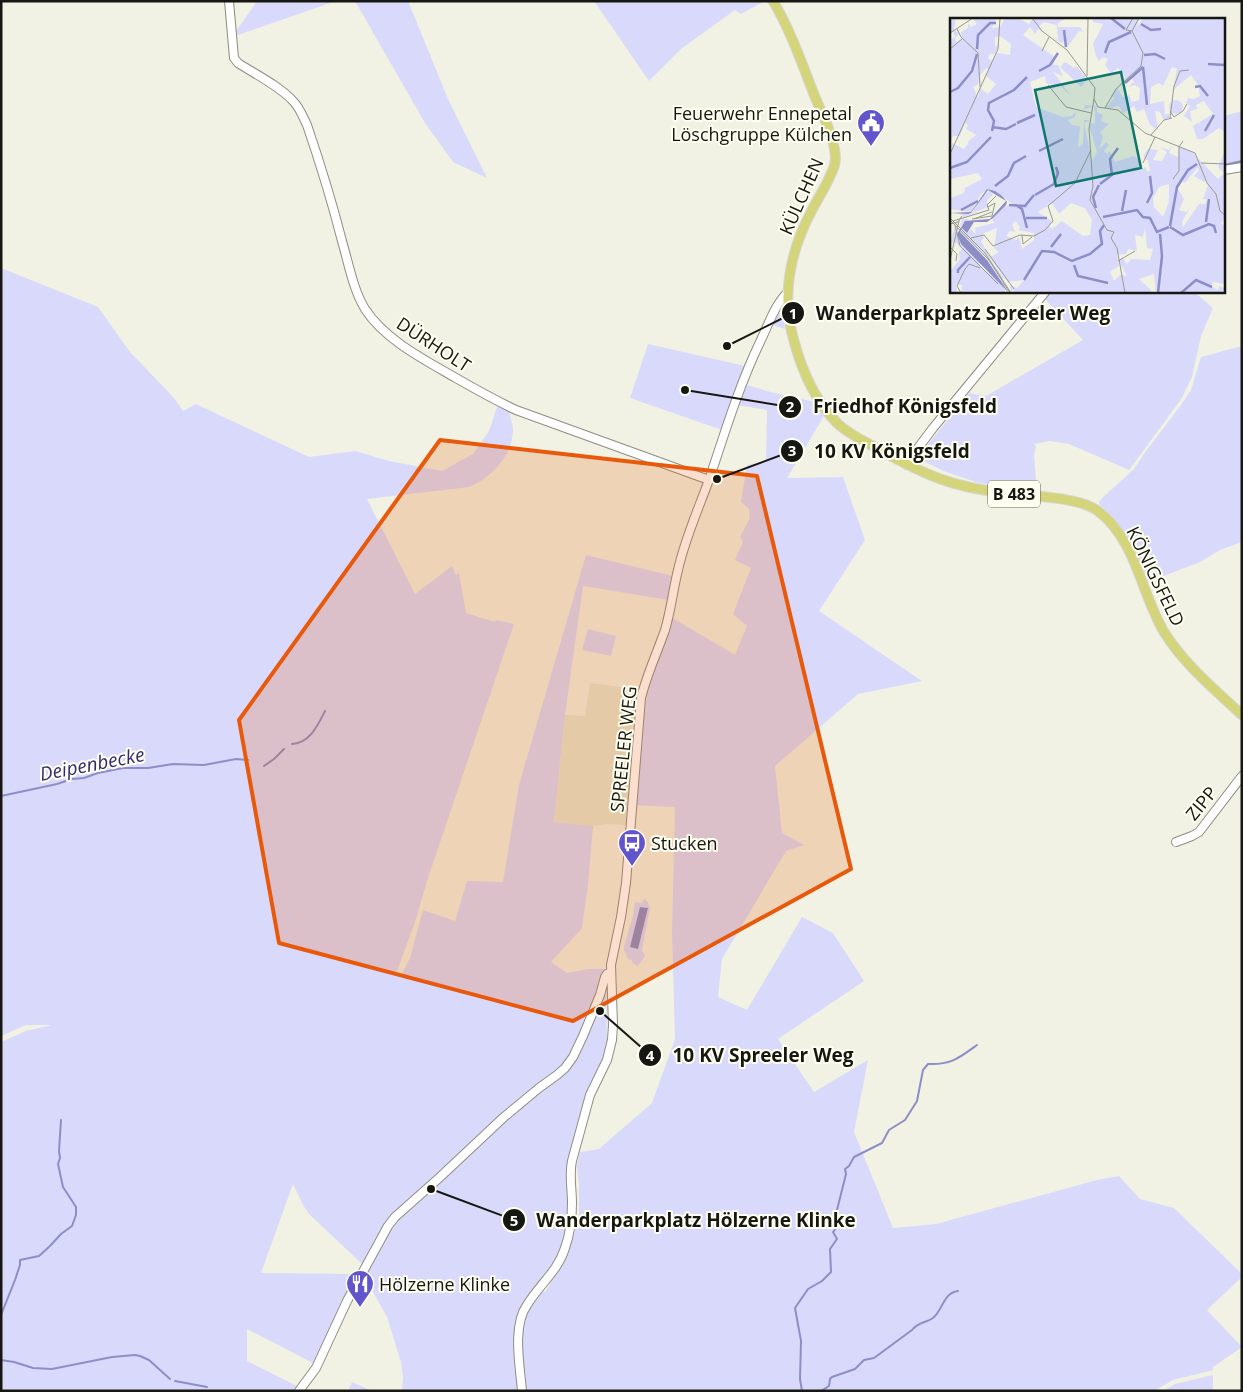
<svg xmlns="http://www.w3.org/2000/svg" width="1243" height="1392" viewBox="0 0 1243 1392" font-family="'Open Sans',sans-serif">
	<style>
		.built { fill: #e5e6d0 }
		.green { fill: #d9dafb }
		.water { fill: #8d8ec7 }
		.lines { fill: none; stroke-linecap: round; stroke-linejoin: round }
		.stream { stroke: #8d8ec7; stroke-width: 2 }
		.minor-casing { stroke: #8d8e80; stroke-width: 10 }
		.major-casing { stroke: #d5d5d4; stroke-width: 11 }
		.minor { stroke: #fff; stroke-width: 8 }
		.major { stroke: #d4d47a; stroke-width: 9 }
		.marked { fill: #e8590c; fill-opacity: 0.2; stroke: #e8590c; stroke-width: 4; stroke-linejoin: round }
		.labels { text-anchor: middle; dominant-baseline: central; stroke-width: 4; stroke-linejoin: round; paint-order: stroke }
		.shield { fill: #fefff0; stroke: #5c5d55; stroke-width: 1 }
		.shield-label { font-size: 16px; font-weight: bold; fill: #161712 }
		.poi-label { font-size: 18px; fill: #161712; stroke: #fefff0; text-anchor: start }
		.street-label { font-size: 18px; fill: #161712; stroke: #fefff0 }
		.water-label { font-size: 19px; font-style: italic; fill: #312a6f; stroke: #fefff0 }
		.inset-river { fill: none; stroke: #8d8ec7; stroke-width: 2.5 }
		.inset-road { fill: none; stroke: #999a8f; stroke-width: 1 }
		.view { fill: #0f766e; fill-opacity: 0.15; stroke: #0f766e; stroke-width: 2.5 }
		.inset-edge { fill: none; stroke: #161712; stroke-width: 2.5 }
		.leader { fill: none; stroke: #161712; stroke-width: 2 }
		.callout-dot { fill: #161712; stroke: #fefff0; stroke-width: 2 }
		.mark-label { font-size: 15px; text-anchor: middle; font-weight: bold; fill: #fff }
		.callout-label { font-size: 19px; text-anchor: middle; font-weight: bold; fill: #161712; stroke: #fefff0; stroke-width: 4; stroke-linejoin: round; paint-order: stroke }
	</style>
	<rect width="100%" height="100%" fill="#f1f2e3"/>
	<!-- built -->
	<path class="built" d="M590,683l47,6 -6,41 2,2 -7,93 -19,-1 -14,2 -39,-4 11,-107 20,1z"/>
	<!-- green -->
	<path class="green" d="M257,1h79l-104,36z
		M355,1h53l40,98 39,79 -34,-16 -28,-39z
		M594,1h171l-24,13 -6,-4 -54,39 -32,32z
		M1242,111v51l-18,4v-50z
		M1,268l97,39 32,45 44,46 9,13 13,-7 113,53 46,-6 34,10 53,10 31,-17 16,-23 8,-24 12,3c1,7 4,14 4,20 0,25 -22,48 -44,57l-102,12 48,95 37,-28 4,9 3,-2 7,40 29,9 1,-2 18,4 -86,254 -13,44 -19,52 5,1 9,-17 13,-48 32,11 12,-40 36,1 16,-97 67,-230 87,21 -4,24 -86,-14 -18,129 -11,107 39,4 -5,59 -6,43 -31,34 16,11 22,-4h17l1,76v5l-37,111 -1,40 -3,32 -9,28 -21,28 9,3 23,-37 11,-38v-32l-2,-19 3,-14 19,-3 53,-46 23,-64 -3,-108 3,-124 -41,-2 13,-111 24,-77 64,38 12,-29 -14,-12 18,-46 -16,-8 8,-18 -3,-5 10,-19 -1,-9 -8,-7 6,-37 19,-4 1,-51 -30,-5 -15,25 -92,-32 18,-54 97,22 -5,17 34,10 41,9 9,14 -37,62 56,-1 22,63 -46,71 103,70 -64,13 -83,72 7,67 22,12 -18,6 -64,108 -4,38 29,13 55,-93 31,16 31,48 -86,58 36,53 54,-32 -14,72 39,96 43,-4 161,-44 22,-4 21,23 34,9 68,66v3l-35,33 35,37 -29,20v3l-40,10 -19,11h-752l1,-14 -2,-15 -14,-45 -23,-41 -2,-12 -53,-50 -6,-9 -10,-21 -32,89 96,1 1,2 -43,88 -68,-35v32l52,26 -3,4h-295v-349l25,-11 26,-6h-26l-25,11z
		M1052,291h141l20,17 -12,28 -9,41 -10,21 -53,72 -60,-26 -19,-3 -16,3 2,2 -2,10 3,37 -58,-10 -33,-11 -29,-14 53,-66 3,2 13,2 97,-56 -38,-41z
		M781,309l4,4 2,9 -3,1 1,6 -13,-4 7,-15z
		M1242,346v196l-22,8 -20,12 -52,20c-12,-28 -26,-57 -49,-78l1,-4 34,-31 12,-18 35,-46 10,-15 10,-33z
		M588,629l28,7 -5,20 -29,-6z
		M644,899l4,3 2,7 -8,41 3,6 -4,6 -4,4 -5,-4v-2l-4,-1 -4,-9v-4l9,-30 2,-14 7,1z
		M1213,1375v16h-50l12,-7z
		M352,1382l20,9h-24z"/>
	<!-- water -->
	<path class="water" d="M640,907l8,1 -10,41 -8,-2z"/>
	<g class="lines">
		<!-- stream -->
		<path class="stream" d="M1224,165l18,-4
			M292,744c18,-1 26,-19 33,-33
			M264,766l10,-7 10,-10
			M1,796l56,-12 15,-5 12,-1 14,-5 25,-5h25l25,-4 31,1 32,-6 12,1
			M1,1315l14,-35 5,-15v-5l19,-4 11,-10 11,-12 11,-8 4,-11v-8l-13,-20 -5,-23 2,-6 -1,-7 2,-31
			M1,1360l13,2 19,6 19,1 60,-12 23,-2 5,1 9,4 21,19
			M175,1381l32,6
			M802,1391l-2,-12 1,-38 -6,-33 13,-19 14,-8 9,-9 -1,-23 7,-10 -4,-7 4,-5v-17l9,-36 -1,-5 4,-3 5,-9 28,-14 7,-13 16,-10 12,-19 6,-31 5,-6c23,1 31,-6 49,-19
			M821,1391l8,-5 1,-7 2,-2 23,-8 9,-9 10,-2 38,-28c6,-8 14,-7 21,-12 10,-8 10,-25 25,-27"/>
		<defs>
			<path id="minor" d="M229,1l5,57 4,5c17,11 43,24 55,38 7,7 10,16 14,24 13,38 25,77 35,116 7,24 11,48 23,68 20,31 60,51 91,69 19,11 39,22 60,32l193,70
				M1224,170l18,-3
				M907,465l5,-9 21,-28 113,-137
				M1176,842l16,-6 7,-4 43,-56
				M299,1391l17,-23 31,-67 41,-75 7,-9 44,-39 65,-61 35,-29 18,-13 8,-7 8,-11 10,-21 17,-41 5,-18 2,-3 4,-1
				M522,1391c-2,-25 -10,-65 5,-86 12,-20 31,-34 38,-57 5,-14 7,-30 7,-45 0,-14 -3,-28 0,-42l18,-66 17,-35 5,-20 1,-15 -2,-60 10,-48 5,-34 15,-185c6,-24 16,-45 24,-68 6,-20 8,-40 13,-60 7,-32 21,-62 32,-93 15,-45 29,-91 50,-135 8,-16 14,-36 27,-49"/>
			<path id="major" d="M773,1c18,30 29,63 42,96 7,17 23,47 20,66 -3,14 -17,35 -24,49 -21,40 -30,85 -17,129 8,30 22,61 44,83 12,11 28,18 42,26 45,25 74,38 126,43 24,3 74,4 92,18 38,29 43,82 66,121 20,32 50,57 78,83"/>
		</defs>
		<!-- minor casing -->
		<use href="#minor" class="minor-casing"/>
		<!-- major casing -->
		<use href="#major" class="major-casing"/>
		<!-- minor -->
		<use href="#minor" class="minor"/>
		<!-- major -->
		<use href="#major" class="major"/>
	</g>
	<!-- marked area -->
	<path class="marked" d="M440,440l317,36 94,393 -278,152 -294,-78 -40,-223z"/>
	<!-- icons -->
	<defs>
		<symbol id="civic-pin" viewBox="-11 -11 22 30"><path d="M0 17L-7.5 6A9.5 9.5 0 1 1 7.5 6Z" fill="#6154cc" stroke="#fefff0"/><path d="M-.6-6.5H3V-4.5H.6V-3L4-1V1h2V6H-6V1h2V-1L-.6-3ZM-1.2 2.5V6h2.4V2.5Z" fill="#fff"/></symbol>
		<symbol id="bus-pin" viewBox="-11 -11 22 30"><path d="M0 17L-7.5 6A9.5 9.5 0 1 1 7.5 6Z" fill="#6154cc" stroke="#fefff0"/><path d="M-5-6H5V4H4V6H2V4H-2V6H-4V4H-5ZM-3.5-4V0h7V-4ZM-3.5 1.2v1.5H-2V1.2ZM2 1.2v1.5H3.5V1.2Z" fill="#fff"/></symbol>
		<symbol id="restaurant-pin" viewBox="-11 -11 22 30"><path d="M0 17L-7.5 6A9.5 9.5 0 1 1 7.5 6Z" fill="#6154cc" stroke="#fefff0"/><path d="M-5-6h1v4h1v-4h1v4h1v-4h1v5L-1.5 .5V6h-2V.5L-5-1ZM5-6V6H3V1.5H1.5Q1.5-4 5-6Z" fill="#fff"/></symbol>
	</defs>
	<g fill-rule="evenodd">
		<use href="#civic-pin" x="855" y="107" width="32" height="43"/>
		<use href="#bus-pin" x="616" y="827" width="32" height="43"/>
		<use href="#restaurant-pin" x="344" y="1268" width="32" height="43"/>
	</g>
	<g class="labels">
		<!-- shield labels -->
		<rect class="shield" x="988" y="480.5" width="52" height="27" rx="4"/>
		<g class="shield-label">
			<text x="1014" y="494">B 483</text>
		</g>
		<!-- poi labels -->
		<g class="poi-label">
			<text x="852" y="113" text-anchor="end">Feuerwehr Ennepetal<tspan x="852" dy="21">Löschgruppe Külchen</tspan></text>
			<text x="651" y="843">Stucken</text>
			<text x="379" y="1284">Hölzerne Klinke</text>
		</g>
		<!-- street labels -->
		<g class="street-label">
			<text transform="translate(801 196) rotate(-66)">KÜLCHEN</text>
			<text transform="translate(434 344) rotate(33)">DÜRHOLT</text>
			<text transform="translate(1156 576) rotate(64)">KÖNIGSFELD</text>
			<text transform="translate(623 749) rotate(-84)">SPREELER WEG</text>
			<text transform="translate(1201 803) rotate(-50)">ZIPP</text>
		</g>
		<!-- water labels -->
		<g class="water-label">
			<text transform="translate(92 764) rotate(-11)">Deipenbecke</text>
		</g>
	</g>
	<!-- overview -->
	<g transform="translate(950 18)">
		<rect width="275" height="275" fill="#f1f2e3"/>
		<path d="M0,0h6l-2,11 5,5 -4,4 1,4 6,-3 -1,-7 7,-4v-5l3,4 6,-3 -5,-6h25l-5,10 8,-1 5,-9h13l11,6 4,-6h34l-9,5v4h22l3,5 -4,-1 -12,17 -1,-8 -4,3 -12,-6 8,3 -1,-15 -14,-3 -4,5 5,6 -6,-4 -3,5 -5,-7 -7,8 32,22 3,-4 -5,12h5l5,11 -10,-4 18,24 -12,-11 -7,5 2,-5 -8,-2 -1,-7 -15,6 6,25 27,10 9,-1 4,-5 -1,6 -7,3 4,5 8,1 -2,21 5,-3 1,-24h6l-6,3 8,38 5,-9 -7,-23v-6l5,1v-13l-1,-4 -10,2 1,-4 12,1v6l6,3 -2,6 8,3 -9,8 3,5 -4,12 7,-7 3,3 -5,6 3,3 3,-3 5,11 19,-6 5,4 1,11 5,-4 3,5 2,-2 -2,-9 -5,-4 5,-8 10,1 -5,10 9,1 5,-9 -7,-5 9,3 4,-6 -4,9 9,4 1,-10 12,4 27,28 6,-6 -6,-6 7,-16v66l-4,7 4,1v59l-12,-2 -2,4 7,4 1,-4 5,2 1,-3v8h-69l-2,-19 -15,5 12,11 -1,3h-135l-2,-4 -2,4 -1,-8 7,3 7,-8 -16,2 -24,-31 -14,-13 14,15 20,25 -3,1 -17,-25 -24,-22 2,-4 5,5 4,-4 5,5 -1,-6 19,-5 -2,-4 12,-12 9,-3 -24,-15 -8,5 -10,18 -21,-3v-11l14,-5 1,-5 17,-9 -4,-6 -28,6 2,-36 12,6 5,-7h-2l9,-7 -10,-6 2,-4 -3,-2 8,-21 -13,34h-7l-3,7v-103l5,-3 -2,-6 -3,2zM50,18l11,8 -1,11 -13,-2 -8,14 3,-6 -4,-3 2,-4h5l4,-10 -4,3v-10zM36,50l3,1 -3,7 10,8 -8,10 -8,-6 -2,10 -5,-11 5,-3 1,-7zM247,150l2,2 -5,6 10,6 2,-2 2,5 -5,14h4l-2,5h-6l-16,23 -1,-5 8,-15 -4,5 -7,-2 5,-11 -6,-10 4,-8 3,2zM219,166v18l-6,15 -9,-10 -1,-9 6,-11zM102,185l7,11 12,-11 14,5 7,12 -2,15 -7,1 -21,-15 -10,8 -3,-3 3,-5 -14,-9zM66,203l4,7 -2,2 16,3v7l-12,9 -3,-12 -3,3 -10,-4 4,-5 5,1 -3,-8zM47,210l-3,20 5,4 -9,5 -9,-16 3,-3 -2,-4zM195,210l2,20 6,1 -3,11 -19,-1 -4,5 -5,-7 -3,4 8,15 -7,-1 -6,6 -4,-9 9,-6 -2,-11 9,-1 2,-5 9,2 -2,-16 8,2zM143,0h47l-4,10 7,-10h82v114l-6,-4 -16,11h-6l-4,-13 20,-12 -9,-13 -8,4 2,4 -8,2 2,11 -8,-6 6,-10 -4,-3 2,-5 6,1 6,-3 -2,-11 -7,-10 -18,15 4,-21 -5,-2 -9,19 -4,-3 -8,4 -1,17 14,-3 1,14 4,-2 1,5 -6,2 -4,-8 -5,-1 3,19 -8,-5 -6,-16 -7,3 -3,-6 -11,8 -4,-8 -14,3 9,-11 -3,-2 6,-8 6,9 6,-2 3,7 7,-2 1,-12 -5,-3 -7,2 6,-5 -3,-4 4,-5 -17,14 7,-10 -7,-9 -7,5 -6,-8 3,-6 -5,-2 -4,4 -3,-5 -3,-12 10,-20 -10,-2zM115,44l9,6 2,-2 12,13 -7,8 -21,-20zM219 89a7 7 0 1 1 14 0a7 7 0 1 1-14 0ZM40,173l3,4 -6,5 1,7 -22,9 -3,4 4,-1h2l-10,8 5,-11 -5,-2 14,-2 10,-17zM5,207l5,18 18,18 4,8 19,12 5,12h-45l1,-8 -6,-1 1,9h-7v-22l10,-12 -1,-7 4,-4 -9,-6 -4,2z" fill="#d9dafb" fill-rule="evenodd"/>
		<path d="M37,171l8,2 7,5 5,6 -1,3 -13,13 -6,4h-13l-7,11 -5,-5 -2,4 27,28 22,33 -48,-49 -4,-10 8,-13 25,-2 16,-18 -18,-11 -17,23 -3,1 -18,-1 21,-1z" fill="#8d8ec7"/>
		<path class="inset-river" d="M161,0l14,11M191,6l10,6 10,-1M114,12l2,17M27,31l1,-14 12,-12h6M155,35l4,-11 22,-10M194,37l11,-1 10,5M258,46l17,1M193,49l4,38M89,53l11,-6 8,-12M175,65l18,-16M245,69l5,-1 8,10M0,74l8,-4 14,-17 5,-17M67,105l18,-8M42,109l14,2 10,-5M42,113l2,-10 -6,-11 1,-7 25,-13 13,-13M255,113l9,-16M89,133l24,-12M0,150l17,-6 24,-25M150,166l12,-9 -2,-16 8,-11M45,168l13,-10 6,-13 12,-7M85,177l19,-11 4,-11 -2,-6M197,185l5,-10 -2,-17M59,187l16,1 9,-11M67,188l5,3 5,19M146,190l-3,-11 6,-12M11,192l17,-9M172,193l4,-21M153,199l34,-7 6,7 7,1 7,14 12,-5M76,200h21M256,204l3,-23M220,208l7,-39 11,-17 9,-6M220,209l13,8 26,-11 5,2 2,7M101,229l10,-13M124,247l4,11 30,7M8,255v-3l12,-13M74,262l18,-29 12,1 18,9 18,-7 12,-10 -2,-13 4,-6M208,275l4,-37 -2,-22M231,275l15,-13 16,7"/>
		<path class="inset-road" d="M82,0l10,13 25,19 28,38 -1,11 4,8 20,3 27,23 50,20 12,30 9,11 4,17 5,4M7,11l4,8 17,16 2,34M182,13l-6,-1 7,-12M0,15l23,-15M0,31l12,-10M92,33l7,-14M137,58l1,-58M98,67l18,22 25,6M144,81l-5,30 4,57 -3,14 17,30 7,2 -3,6 6,10 8,45M155,90l11,-19 25,-23 2,-13 -11,-22 7,-13M220,93l4,6 9,-6 4,-7M220,100l4,-32 6,-15 9,-1M201,117l13,-15 8,-2M0,136l48,-105 2,-31M193,145l12,-26M251,145l24,1M223,161l6,-8v-24l4,-6M0,200l35,35 26,40M22,201l20,-3 3,-13 -7,4M24,201l18,-7M0,202l39,40 21,33M3,203l36,-11 -2,-5 9,-9M0,206l8,-2 4,-6M5,207l5,21 38,38M72,217l1,9 9,-7M21,220l13,-3 9,11 27,-11 14,1 11,-6 8,-9 -5,-15 27,-23 16,-33M1,230l6,6 -1,7M35,231l29,40M0,242l9,-39M168,243l17,-10M11,275l-4,-7 8,-17 4,-5 11,4"/>
		<path class="view" d="M171,54l20,96 -85,18 -21,-96z"/>
		<rect width="275" height="275" class="inset-edge"/>
	</g>
	<!-- callouts -->
	<path class="leader" d="M727 346L793 313M685 390L790 407M717 479L792 451M600 1011L650 1055M431 1189L514 1220"/>
	<g class="callout-dot">
		<circle cx="727" cy="346" r="5"/>
		<circle cx="685" cy="390" r="5"/>
		<circle cx="717" cy="479" r="5"/>
		<circle cx="600" cy="1011" r="5"/>
		<circle cx="431" cy="1189" r="5"/>
		<circle cx="793" cy="313" r="12"/>
		<circle cx="790" cy="407" r="12"/>
		<circle cx="792" cy="451" r="12"/>
		<circle cx="650" cy="1055" r="12"/>
		<circle cx="514" cy="1220" r="12"/>
	</g>
	<g class="mark-label">
		<text x="793" y="319">1</text>
		<text x="790" y="412">2</text>
		<text x="792" y="456">3</text>
		<text x="650" y="1061">4</text>
		<text x="514" y="1226">5</text>
	</g>
	<g class="callout-label">
		<text x="963" y="320">Wanderparkplatz Spreeler Weg</text>
		<text x="905" y="413">Friedhof Königsfeld</text>
		<text x="892" y="458">10 KV Königsfeld</text>
		<text x="763" y="1062">10 KV Spreeler Weg</text>
		<text x="696" y="1227">Wanderparkplatz Hölzerne Klinke</text>
	</g>
	<!-- border -->
	<rect width="1243" height="1392" fill="none" stroke="#161712" stroke-width="5"/>
</svg>
